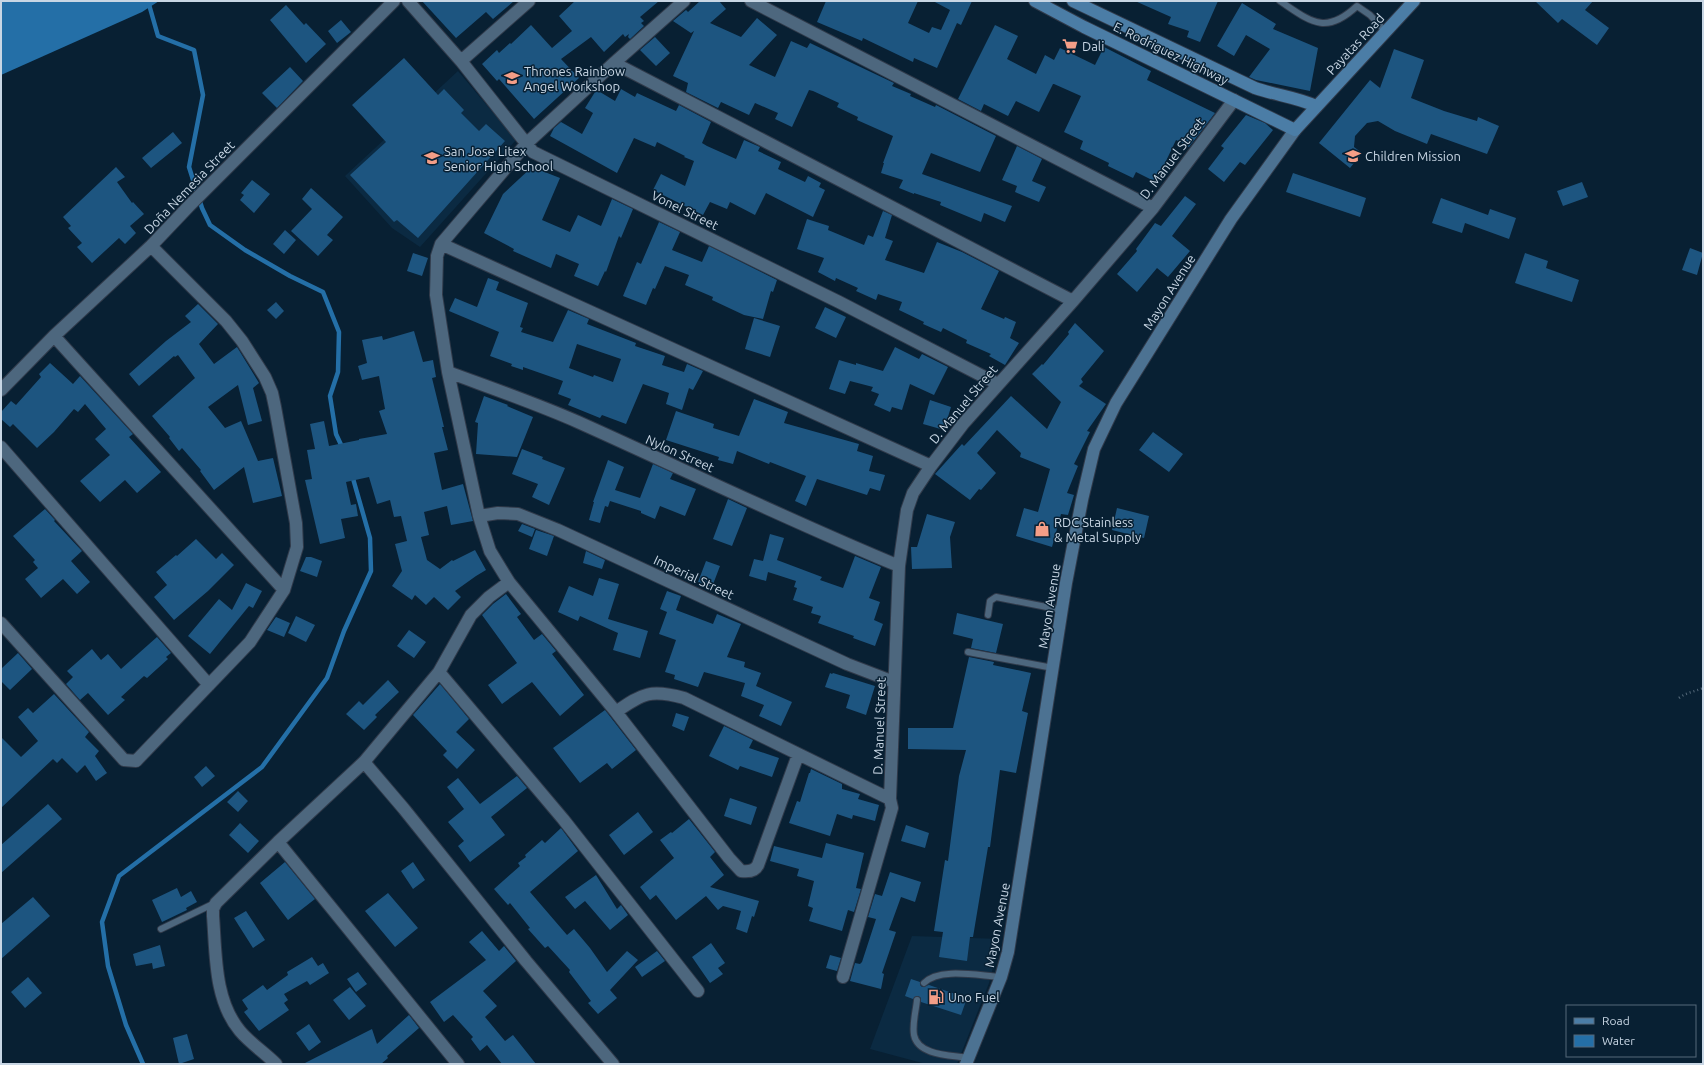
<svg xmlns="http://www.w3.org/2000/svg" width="1704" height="1065" viewBox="0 0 1704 1065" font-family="Ubuntu,sans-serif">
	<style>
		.built { fill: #0b2a42 }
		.water { fill: #246fa7 }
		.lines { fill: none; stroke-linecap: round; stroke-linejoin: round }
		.stream { stroke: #246fa7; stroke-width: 4.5 }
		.building { fill: #1d5580; fill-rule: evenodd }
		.service-casing { stroke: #303a4a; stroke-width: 8 }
		.minor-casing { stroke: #303a4a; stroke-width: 14 }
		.secondary-casing { stroke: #303a4a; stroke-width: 14 }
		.primary-casing { stroke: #303a4a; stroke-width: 14 }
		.path { stroke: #55697a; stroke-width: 2.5; stroke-dasharray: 1 3; stroke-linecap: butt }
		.service { stroke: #4d677e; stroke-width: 6 }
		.minor { stroke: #4d677e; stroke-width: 12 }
		.secondary { stroke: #4c7292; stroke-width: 12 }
		.primary { stroke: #4b7da6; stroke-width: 12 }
		.labels { text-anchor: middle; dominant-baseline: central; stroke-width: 3; stroke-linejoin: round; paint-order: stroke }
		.street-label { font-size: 13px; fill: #c8d6e4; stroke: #082033 }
		.poi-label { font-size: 13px; fill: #c8d6e4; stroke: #082033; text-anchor: start }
	</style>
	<rect width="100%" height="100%" fill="#082033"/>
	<!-- built -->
	<path class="built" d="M458,71l58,69 -96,107 -28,-19 -47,-52z
		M912,936l88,3 -11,44 -32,81h-31l-56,-15z"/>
	<!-- water -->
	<path class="water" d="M1,1h158l-17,11 -141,63z"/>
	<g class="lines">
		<!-- stream -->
		<path class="stream" d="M148,1l10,35 36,14 9,45 -14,72 13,41 8,17 35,25 45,26 33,16 16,40 -1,40 -8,24 6,38 7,15
			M143,1064l-17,-39 -18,-59 -6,-44 17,-46 143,-109 65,-89 17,-47 27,-60 -1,-33 -18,-63"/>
	</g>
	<!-- building -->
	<path class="building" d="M422,1h92l-21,18 -7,-7 -30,26z
		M575,1h84l-19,16 4,4 -3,2 3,3 -14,13 -2,-2 1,-3 -4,3 -2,-3 -19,18 -13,-15 -30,22 18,19 -45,41 -35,-40 -2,2 -15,-17 15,-14 2,3 11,-10 1,1 20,-19 21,23 20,-17 -13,-15z
		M700,1h19l7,8 -16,14 31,14 16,-19 20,17 -28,30 26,12 16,-36 16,7 3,-5 84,40 -2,3 19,8 -1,2 25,11 1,-2 60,31 -16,36 -49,-19 -9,21 90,32 -7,16 -21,-9 -3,9 -41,-17 1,-3 -27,-9v1l-15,-6 4,-8 -22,-7 3,-10h-1l10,-27 -36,-16 1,-3 -21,-10 2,-4 -26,-12 -4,-1 -17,37 -17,-8 3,-6 -23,-10 -6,12 -28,-13 -3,6 -32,-16 2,-9 -15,-7 21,-45 -3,2 -18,-12 13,-11 2,2z
		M826,1h92l-10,22 21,10 3,-6 9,3 9,-20 -17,-9h39l-11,24 -4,-2 -20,45 -23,-10 -1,4 -50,-24 -1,3 -45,-19z
		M1135,1h83l-18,41 -13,-5 2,-6 -21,-7 3,-7z
		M1535,1h58l-8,9 24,18 -12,17 -35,-26 -4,4z
		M1242,3l34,21 -3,5 45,19 -8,43 -54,-11 -7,-3 21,-28 -24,-14 -12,21 -17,-10z
		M286,5l18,20 2,-2 20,21 -20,19 -36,-43z
		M341,20l10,12 -14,11 -9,-12z
		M995,25l23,11 -11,23 29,15 9,-19 9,5 6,-12 35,17 9,-18 47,24 -4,9 68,33 -26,34 -13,-7 -20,42 -20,-10 -3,6 -25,-12 1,-3 -29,-14 3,-8 -19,-9 17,-36 -27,-12h-1l-14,28 -23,-11 -8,15 -24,-12 -3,7 -23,-12z
		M655,37l15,16 -14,13 -16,-16z
		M1394,49l30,11 -13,38 33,13 33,10 1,-4 21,9 -12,28 -56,-20 -4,10 -32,-13 -17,-10 -11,2 -12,13 -1,11 8,6 -12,15 -31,-25 51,-63 10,8z
		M404,58l34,37 6,-6 20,21 -3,3 18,18 7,-7 19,17 -87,97 -21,-18 -3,2 -44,-47 36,-33 -34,-37z
		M290,67l13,14 -26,27 -15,-15z
		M621,89l14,8 2,-4 39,18 3,-6 32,17 -9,21 5,3 29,13 8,-19 16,7 -2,4 23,11 -3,7 27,13 3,-6 13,7 -2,4 6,3 -12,27 -47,-24 -11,22 -25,-13 -3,7 -17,-7 -7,13 -50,-25 8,-16 24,12 9,-25 -10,-4 1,-1 -28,-14 -2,5 -21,-9 -17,35 -67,-37 4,-8 7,-6 21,12 11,-21 -8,-5 10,-16h5l15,9z
		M1246,115l19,8 8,7 -28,35 -5,-3 -16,20 -16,-13 16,-21 -3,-2z
		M173,132l9,11 -31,25 -9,-10z
		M1017,146l25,13 -10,22 14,6 -7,15 -24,-10 2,-6 -15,-6z
		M116,167l9,10 -8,5 15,21 1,-1 11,12 -14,12 6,7 -11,11 -6,-6 -27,25 -15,-16 5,-4 -14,-15 3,-2 -8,-9z
		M532,167l28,11 -18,42 28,12 8,-17 23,11 11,-27 21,10 -12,29 -2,-2 -13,36 -1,-1 -7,15 -24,-10 5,-12 -23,-10 -5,14 -38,-17 1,-2 -30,-16 19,-39z
		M1293,173l73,25 -6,19 -74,-25z
		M252,180l18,14 -16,19 -14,-13 4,-5 -3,-2z
		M1582,182l6,15 -25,9 -6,-15z
		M311,188l32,29 -16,18 6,5 -15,16 -27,-25 21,-22 -10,-10z
		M1185,196l11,8 -24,32 18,15 -22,26 -11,-9 -20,24 -20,-18 20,-23 -1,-2 19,-26 6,3z
		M1441,198l47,17 2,-6 26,9 -7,21 -44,-16 -3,10 -30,-10z
		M883,211l9,4 -7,23 8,3 -8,19 39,13 13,-31 25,10 37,19 -18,38 23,10 1,-2 11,5 -6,16 9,5 -14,22 -16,-9 2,-2 -25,-11 1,-3 -24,-12 -2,4 -18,-8 1,-2 -25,-12 3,-8 -24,-8 -2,6 -20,-9 2,-3 -22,-10 -1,3 -17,-9 6,-14 -27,-9 10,-30 22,7 -1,4 36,15 4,-10 5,2z
		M659,222l21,10 -8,18 30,12 7,-16 68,34 -4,12 -2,-1 -8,28 -19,-4 -32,-15 1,-3 -28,-12 4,-10 -24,-9 -10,23 -2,-1 -7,17 -23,-9 14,-34 4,2z
		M285,230l11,10 -12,14 -11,-10z
		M1690,248l13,5 -6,22 -15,-5z
		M413,253l15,5 -6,18 -15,-5z
		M1525,253l23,8 -2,7 33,12 -7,22 -57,-19z
		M488,278l11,4 -3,8 32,13 -8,24 3,1 -2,4 32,10 15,-32 21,9 -2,5 49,19 -1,3 30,10 -3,9 22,7 3,-8 16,7 -10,19 -4,-2 -7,22 -16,-6 3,-11 -26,-9 -17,40 -24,-9 -2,3 -32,-13 3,-6 -13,-5 5,-13 -40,-14v3l-12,-4 1,-2 -22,-8 9,-24 -50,-21 6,-13 22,9zM577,344l44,15 -8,23 -19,-7 -1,2 -24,-9z
		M276,302l8,9 -8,8 -9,-9z
		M198,304l20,20 -19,20 15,20 23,-17 22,36 -6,5 9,33 -14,4 -10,-40 -30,22 17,21 16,-7 17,40 15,-3 9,38 -29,7 -9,-36 -30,23 -14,-19 1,-1 -19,-22 -3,3 -10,-13 1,-1 -18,-21 43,-38 -17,-23 -3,2 -1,-1 -35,30 -10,-12 37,-33 25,-19 -6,-6z
		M825,307l21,10 -10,21 -21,-10z
		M754,318l26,8 -10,31 -25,-8z
		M1075,323l29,28 -23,28 2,3 -4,4 27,18 -19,27 3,1 -16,32 4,2 -11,27 7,2 -6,20 -7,-1 -9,33 -36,-11 8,-28 14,4 12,-43 -30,-12 1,-4 -24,-23 -20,23 19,20 -15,17 -2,-1 -9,11 -35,-26 27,-30 2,2 47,-50 36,33 14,-27 -29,-28 10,-10 1,1 26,-31 -1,-2z
		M414,331l9,31 10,-2 3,17 -4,1 12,49h-2l6,23 -14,3 8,37 21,-6 10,37 -22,4 -4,-19 -23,6 5,23 -8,2 6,23 13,9 12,-9 1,1 22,-11 11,20 -10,6 -21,15 6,6 -13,13 -14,-13 -8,8 -11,-10 -3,5 -20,-14 10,-15 -7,-27 12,-3 -6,-25 -7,1 -4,-17 -13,4 -8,-27 -23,5 5,23 5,-1 2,12 -17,3 4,19 -25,6 -15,-64 7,-1 -5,-29 8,-1 -5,-25 14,-3 5,25 30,-6v-1l28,-5 -8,-23 6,-2 -6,-33 -17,4 -4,-14 9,-3 -5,-23 20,-4 1,4z
		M895,347l24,12 3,-5 26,13 -14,28 -24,-11 -8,26 -10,-3 -2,5 -16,-7 5,-11 -8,-3 2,-4 -23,-6 -5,13 -16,-5 10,-29 17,5v-2l27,8z
		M50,363l23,21 7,-8 53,58 -4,3 32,35 -24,21 -12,-13 -25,22 -20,-21 30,-26 -15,-16 11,-10 -21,-25 -7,8 -4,-3 -20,23 -17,16 -24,-24 -3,3 -9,-8v-7l10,-11 5,4 25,-28 -2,-3z
		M484,396l24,9 -1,1 26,11 -16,40 -41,-3 2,-31 -3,-1z
		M754,399l34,13 -4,11 75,21 -2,7 16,5 -4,15 16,4 -5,16 -10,-3 -3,7 -50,-16 -11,27 -11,-5 11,-25 -36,-14 -1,2 -32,-13 -4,13 -15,-4 1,-3 -53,-17 10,-29 38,13 -1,4 26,8z
		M930,400l21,7 -7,23 -21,-6z
		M1153,432l30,22 -14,18 -30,-22z
		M522,449l21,8 -1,2 23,9 -16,37 -17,-8 6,-13 -26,-10z
		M608,460l16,7 -9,23 25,8 13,-34 20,9 -3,6 26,10 -11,27 -25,-10 -5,13 -14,-6v-2l-31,-10 -2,6 -3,-1 -5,17 -11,-3 5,-18h-1z
		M728,499l19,9 -15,38 -19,-7z
		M1117,508l32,8 -5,22 -32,-8z
		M45,509l10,11 -1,1 28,30 -11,10 19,21 -13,12 -14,-15 -22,19 -16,-19 13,-11 -5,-6 2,-2 -22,-24z
		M927,514l28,8 -5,15 2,31 -40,1 -1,-22h6z
		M522,524l13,5 -3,8 -14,-6z
		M536,530l18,6 -7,20 -18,-7z
		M770,534l14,4 -7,22 45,17 -2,3 23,8 12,-32 26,11 -12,31 11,4 -6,18 9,4 -8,22 -22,-8 1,-2 -36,-13 3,-7 -10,-3 2,-6 -20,-7 4,-12 -3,-1 2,-6 -28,-9 -2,9 -17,-5 5,-17 9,2z
		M196,539l20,20 6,-6 12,12 -26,26 -34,29 -20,-23 13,-12 -11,-13 20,-17 1,1z
		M586,551l19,9 -3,9 -19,-6z
		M306,557h5l11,4 -5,16 -17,-6z
		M706,561l14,5 -8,21 -14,-5z
		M599,578l20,6 -11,35 40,12 -8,27 -27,-8 5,-17 -38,-17 -2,5 -20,-9 11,-26 24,10z
		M246,583l16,8 -9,17 -4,-2 -39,48 -22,-18 31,-37 13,11z
		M667,591l14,5 -5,14 37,14 4,-10 24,10 -14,33 18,5 -1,5 17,6 -5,13 36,16 -11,24 -22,-10 5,-11 -23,-9 4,-13 -41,-11 -6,15 -24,-8 1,-4 -10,-3 11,-32 -17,-6 8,-22 -7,-3z
		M506,594l15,20 -4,3 17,23 8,-6 14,17 -4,3 32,41 -24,21 -28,-34 -30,22 -14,-19 29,-22 -35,-48 11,-11z
		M957,613l46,11 -7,29 -25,-5 2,-9 -20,-5z
		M296,616l19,9 -9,17 -18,-9z
		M276,617l14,6 -6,14 -17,-7z
		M409,630l17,12 -12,16 -17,-12z
		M157,637l14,16 -5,4 2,2 -21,19 -3,-2 -23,21 4,3 -17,15 -20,-22 -8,7 -14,-16 7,-7 -6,-6 25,-22 9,11 7,-6 13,15z
		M18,653l14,16 -22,21 -9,-9v-12z
		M969,657l25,5 -1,3 38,8 -9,38 6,2 -12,60 -16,-3 -10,77h-2l-15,90h-3l-3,24 -28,-4 4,-25 -9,-1 11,-71 3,1 11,-85 7,-26 -58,-1v-21h45z
		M830,673l2,1 1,-1 42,13 -9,29 -20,-7 4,-13 -25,-8z
		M388,680l11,12 -24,23 2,2 -13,13 -18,-16 13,-13 4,4z
		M440,684l29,35 -13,13 19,18 -18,19 -14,-14 4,-4 -34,-36z
		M54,694l35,38 -4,5 14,14 -4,5 12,17 -11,8 -11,-16 -8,8 -15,-15 -5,5 -4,-4 -52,49v-71l20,20 17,-16 -20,-24 10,-9 5,5z
		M605,710l31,40 -24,19 -5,-6 -27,20 -27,-35z
		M676,713l13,4 -5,14 -12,-5z
		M724,726l29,14 -4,8 30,10 -7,19 -32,-11 -2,4 -29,-14z
		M206,766l9,10 -13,11 -8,-10z
		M811,769l31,15v5l18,5 -2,5 21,6 -4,16 -22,-6 -1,4 -15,-5 -7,22 -41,-13 8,-22 3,1 9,-29h1z
		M517,776l10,12 -36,29 14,18 -35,27 -12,-16 6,-5 -16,-19 16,-13 -17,-22 11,-9 22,26z
		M238,791l10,10 -10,11 -11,-10z
		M730,798l27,9 -6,18 -27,-9z
		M48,804l14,15 -61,54v-28z
		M638,812l15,20 -29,23 -15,-20z
		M689,819l26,33 -5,5 14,18 -14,12 49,14 -5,16 -2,-1 -5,17 -11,-4 5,-18 -18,-5 -5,4 -12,-14 -30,24 -20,-25 -6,5 -10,-13 34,-29 -14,-18 11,-8 1,1z
		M240,823l19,18 -11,12 -19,-18z
		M906,825l23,8 -4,15 -24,-7z
		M561,828l17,23 -48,41 37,43 7,-6 16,19 17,24 20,-21 11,9 -28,30 7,8 -19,16 -10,-11 3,-2 -22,-29 1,-2 -22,-24 -3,2 -17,-19 2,-1 -20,-25 -2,2 -14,-16 26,-23 -2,-3 8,-6 -1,-2 17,-15 3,3z
		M826,843l38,10 -8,35 5,1 -7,23 -6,-2 -6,21 -33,-10 4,-13 -5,-2 6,-25 -17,-5 2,-7 -29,-8 4,-15 48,12z
		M285,862l30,37 -27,21 -28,-37z
		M413,862l12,18 -12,9 -12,-18z
		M890,872l31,10 -6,20 -14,-5 -12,33 7,2 -14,41 2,1 -3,15 -31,-8 5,-18 5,1 2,-2 14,-43 -8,-2 7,-23 7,2z
		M596,875l21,34 4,-4 7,10 -18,15 -25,-29 -10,8 -10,-12z
		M177,888l4,9 10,-6 6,11 -11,6 1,2 -25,12 -10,-22z
		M388,893l30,35 -23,19 -30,-36z
		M33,897l17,19 -49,43v-35z
		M246,911l19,29 -12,8 -19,-30z
		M482,931l17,20 5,-5 12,15 -33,30 14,15 -12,11 20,24 8,-6 23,29h-34l-15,-19 -7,6 -9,-12 2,-2 -20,-22 -9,7 -14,-20 56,-42 -17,-18z
		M711,943l14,20 -7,5 5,6 -13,9 -18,-26z
		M160,945l5,21 -12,3 -1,-6 -16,3 -3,-12z
		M657,951l8,10 -23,16 -7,-10z
		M830,955l11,3 -4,13 -11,-3z
		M312,957l6,9 5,-3 6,10 -19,12 -3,-4 -23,13 4,6 -4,3 5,7 -30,21 -15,-19 4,-3 -6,-9 21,-15 4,5 21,-15 -1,-3z
		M358,972l9,12 -11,8 -9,-13z
		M28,977l14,16 -17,15 -14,-16z
		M911,979l9,3v3l2,2 7,-2 38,13 -6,17 -40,-13v-4l-3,-2 -5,3 -8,-3z
		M350,987l16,19 -17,14 -16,-20z
		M409,1015l10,13 -32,28 1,2 -7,6h-78l69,-35 5,15z
		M309,1024l12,18 -12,9 -13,-18z
		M187,1034l7,25 -15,5 -6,-26z"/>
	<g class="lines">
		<defs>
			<path id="service" d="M1280,1c30,20 45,35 77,5l13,9 16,17
				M988,615l2,-14 6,-4 66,13
				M968,652l85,16
				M161,929l54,-26
				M924,983c16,-16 55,-7 77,-6
				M917,1000c-1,11 -5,24 -3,35 4,21 38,20 54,23"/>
			<path id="minor" d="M408,1l53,60 72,91 306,150 159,82
				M684,1l-70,62 -87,80 -86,101 -4,12 -1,39 12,77 31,144 11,35 19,31 107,130 113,146 12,13c7,1 14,0 17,-6l40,-110
				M751,1l402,207
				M461,61l68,-60
				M614,63l459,238
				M441,244l490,222
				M54,336l230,254
				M448,372c43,16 87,31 130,50 107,48 212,99 321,144
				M1,390l53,-54 97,-90 38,-40 205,-205
				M1,447l208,238
				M479,516l19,-3 20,1 40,16 289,134 47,18
				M1,623l123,137 12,1 114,-119 34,-52 13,-43 -1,-24 -21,-116 -3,-14 -7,-16 -23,-36 -16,-20 -75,-75
				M439,672l124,147 135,172
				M616,712c27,-19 35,-23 68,-14l206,101
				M364,762l40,47 122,152 87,103
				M278,842l180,222
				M843,977l49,-169 -2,-9 9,-233 8,-56 6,-17 18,-27 32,-42 110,-123 80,-93 81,-108
				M276,1064c-11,-11 -26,-21 -36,-33 -26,-31 -24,-77 -27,-115v-7l3,-6 62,-61 86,-80 75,-90 32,-57 18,-18 20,-15"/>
			<path id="secondary" d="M966,1064l35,-87 7,-25 58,-369 16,-83 12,-51 22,-46 115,-184 64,-89"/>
			<path id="primary" d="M1035,1l49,26 211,103 119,-129
				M1073,1l182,87c20,7 41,9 61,18"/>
		</defs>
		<!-- service casing -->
		<use href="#service" class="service-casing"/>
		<!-- minor casing -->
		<use href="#minor" class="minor-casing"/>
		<!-- secondary casing -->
		<use href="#secondary" class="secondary-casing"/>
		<!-- primary casing -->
		<use href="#primary" class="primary-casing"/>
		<!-- path -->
		<path class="path" d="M1679,698c8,-6 15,-6 24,-10"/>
		<!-- service -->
		<use href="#service" class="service"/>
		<!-- minor -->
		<use href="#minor" class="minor"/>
		<!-- secondary -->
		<use href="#secondary" class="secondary"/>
		<!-- primary -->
		<use href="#primary" class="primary"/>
	</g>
	<!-- icons -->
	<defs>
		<symbol id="supermarket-bare" viewBox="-9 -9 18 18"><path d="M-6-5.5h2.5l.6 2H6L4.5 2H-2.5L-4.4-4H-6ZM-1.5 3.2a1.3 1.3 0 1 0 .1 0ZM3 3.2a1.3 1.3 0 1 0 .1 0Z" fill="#f49e87" stroke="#082033" stroke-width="2.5" paint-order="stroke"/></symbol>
		<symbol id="school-bare" viewBox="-9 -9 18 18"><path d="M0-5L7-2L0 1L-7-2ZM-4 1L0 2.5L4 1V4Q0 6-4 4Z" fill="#f49e87" stroke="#082033" stroke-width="2.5" paint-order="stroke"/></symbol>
		<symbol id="shop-bare" viewBox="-9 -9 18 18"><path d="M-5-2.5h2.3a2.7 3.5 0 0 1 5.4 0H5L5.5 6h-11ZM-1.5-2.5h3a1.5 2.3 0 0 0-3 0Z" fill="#f49e87" stroke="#082033" stroke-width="2.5" paint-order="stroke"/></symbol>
		<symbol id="fuel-bare" viewBox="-9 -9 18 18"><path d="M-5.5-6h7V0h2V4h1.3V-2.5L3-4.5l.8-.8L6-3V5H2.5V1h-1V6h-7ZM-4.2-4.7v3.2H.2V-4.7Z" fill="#f49e87" stroke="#082033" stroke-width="2.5" paint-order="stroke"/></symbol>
	</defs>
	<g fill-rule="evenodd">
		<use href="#supermarket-bare" x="1059" y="35" width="22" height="22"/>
		<use href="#school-bare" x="501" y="67" width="22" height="22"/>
		<use href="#school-bare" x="1342" y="145" width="22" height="22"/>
		<use href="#school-bare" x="421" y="147" width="22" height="22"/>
		<use href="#shop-bare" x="1031" y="518" width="22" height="22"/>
		<use href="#fuel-bare" x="925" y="986" width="22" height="22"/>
	</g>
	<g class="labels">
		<!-- street labels -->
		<g class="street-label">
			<text transform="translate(1355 44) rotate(-47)">Payatas Road</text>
			<text transform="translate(1171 53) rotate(26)">E. Rodriguez Highway</text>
			<text transform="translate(1172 158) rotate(-53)">D. Manuel Street</text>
			<text transform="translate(189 187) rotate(-46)">Doña Nemesia Street</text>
			<text transform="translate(685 210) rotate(26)">Vonel Street</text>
			<text transform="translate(1169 292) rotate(-58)">Mayon Avenue</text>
			<text transform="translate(963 404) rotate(-50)">D. Manuel Street</text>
			<text transform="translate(680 453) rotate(24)">Nylon Street</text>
			<text transform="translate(694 577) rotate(25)">Imperial Street</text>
			<text transform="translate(1049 606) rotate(-81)">Mayon Avenue</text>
			<text transform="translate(879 726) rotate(-88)">D. Manuel Street</text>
			<text transform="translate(997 925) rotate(-79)">Mayon Avenue</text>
		</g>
		<!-- poi labels -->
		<g class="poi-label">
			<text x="1082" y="46">Dali</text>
			<text x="524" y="71">Thrones Rainbow<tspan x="524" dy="15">Angel Workshop</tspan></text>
			<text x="444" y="151">San Jose Litex<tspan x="444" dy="15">Senior High School</tspan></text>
			<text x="1365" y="156">Children Mission</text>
			<text x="1054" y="522">RDC Stainless<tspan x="1054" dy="15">&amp; Metal Supply</tspan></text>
			<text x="948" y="997">Uno Fuel</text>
		</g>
	</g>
	<!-- border -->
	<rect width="1704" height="1065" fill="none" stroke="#c8d6e4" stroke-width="4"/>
	<!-- legend -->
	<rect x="1566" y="1005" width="130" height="52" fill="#082033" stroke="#55697a"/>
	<rect x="1574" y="1018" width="20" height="6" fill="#4b7da6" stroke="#55697a"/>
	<text x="1602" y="1025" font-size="12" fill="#c8d6e4">Road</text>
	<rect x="1574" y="1035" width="20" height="12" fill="#246fa7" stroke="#55697a"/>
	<text x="1602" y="1045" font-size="12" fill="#c8d6e4">Water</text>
</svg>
